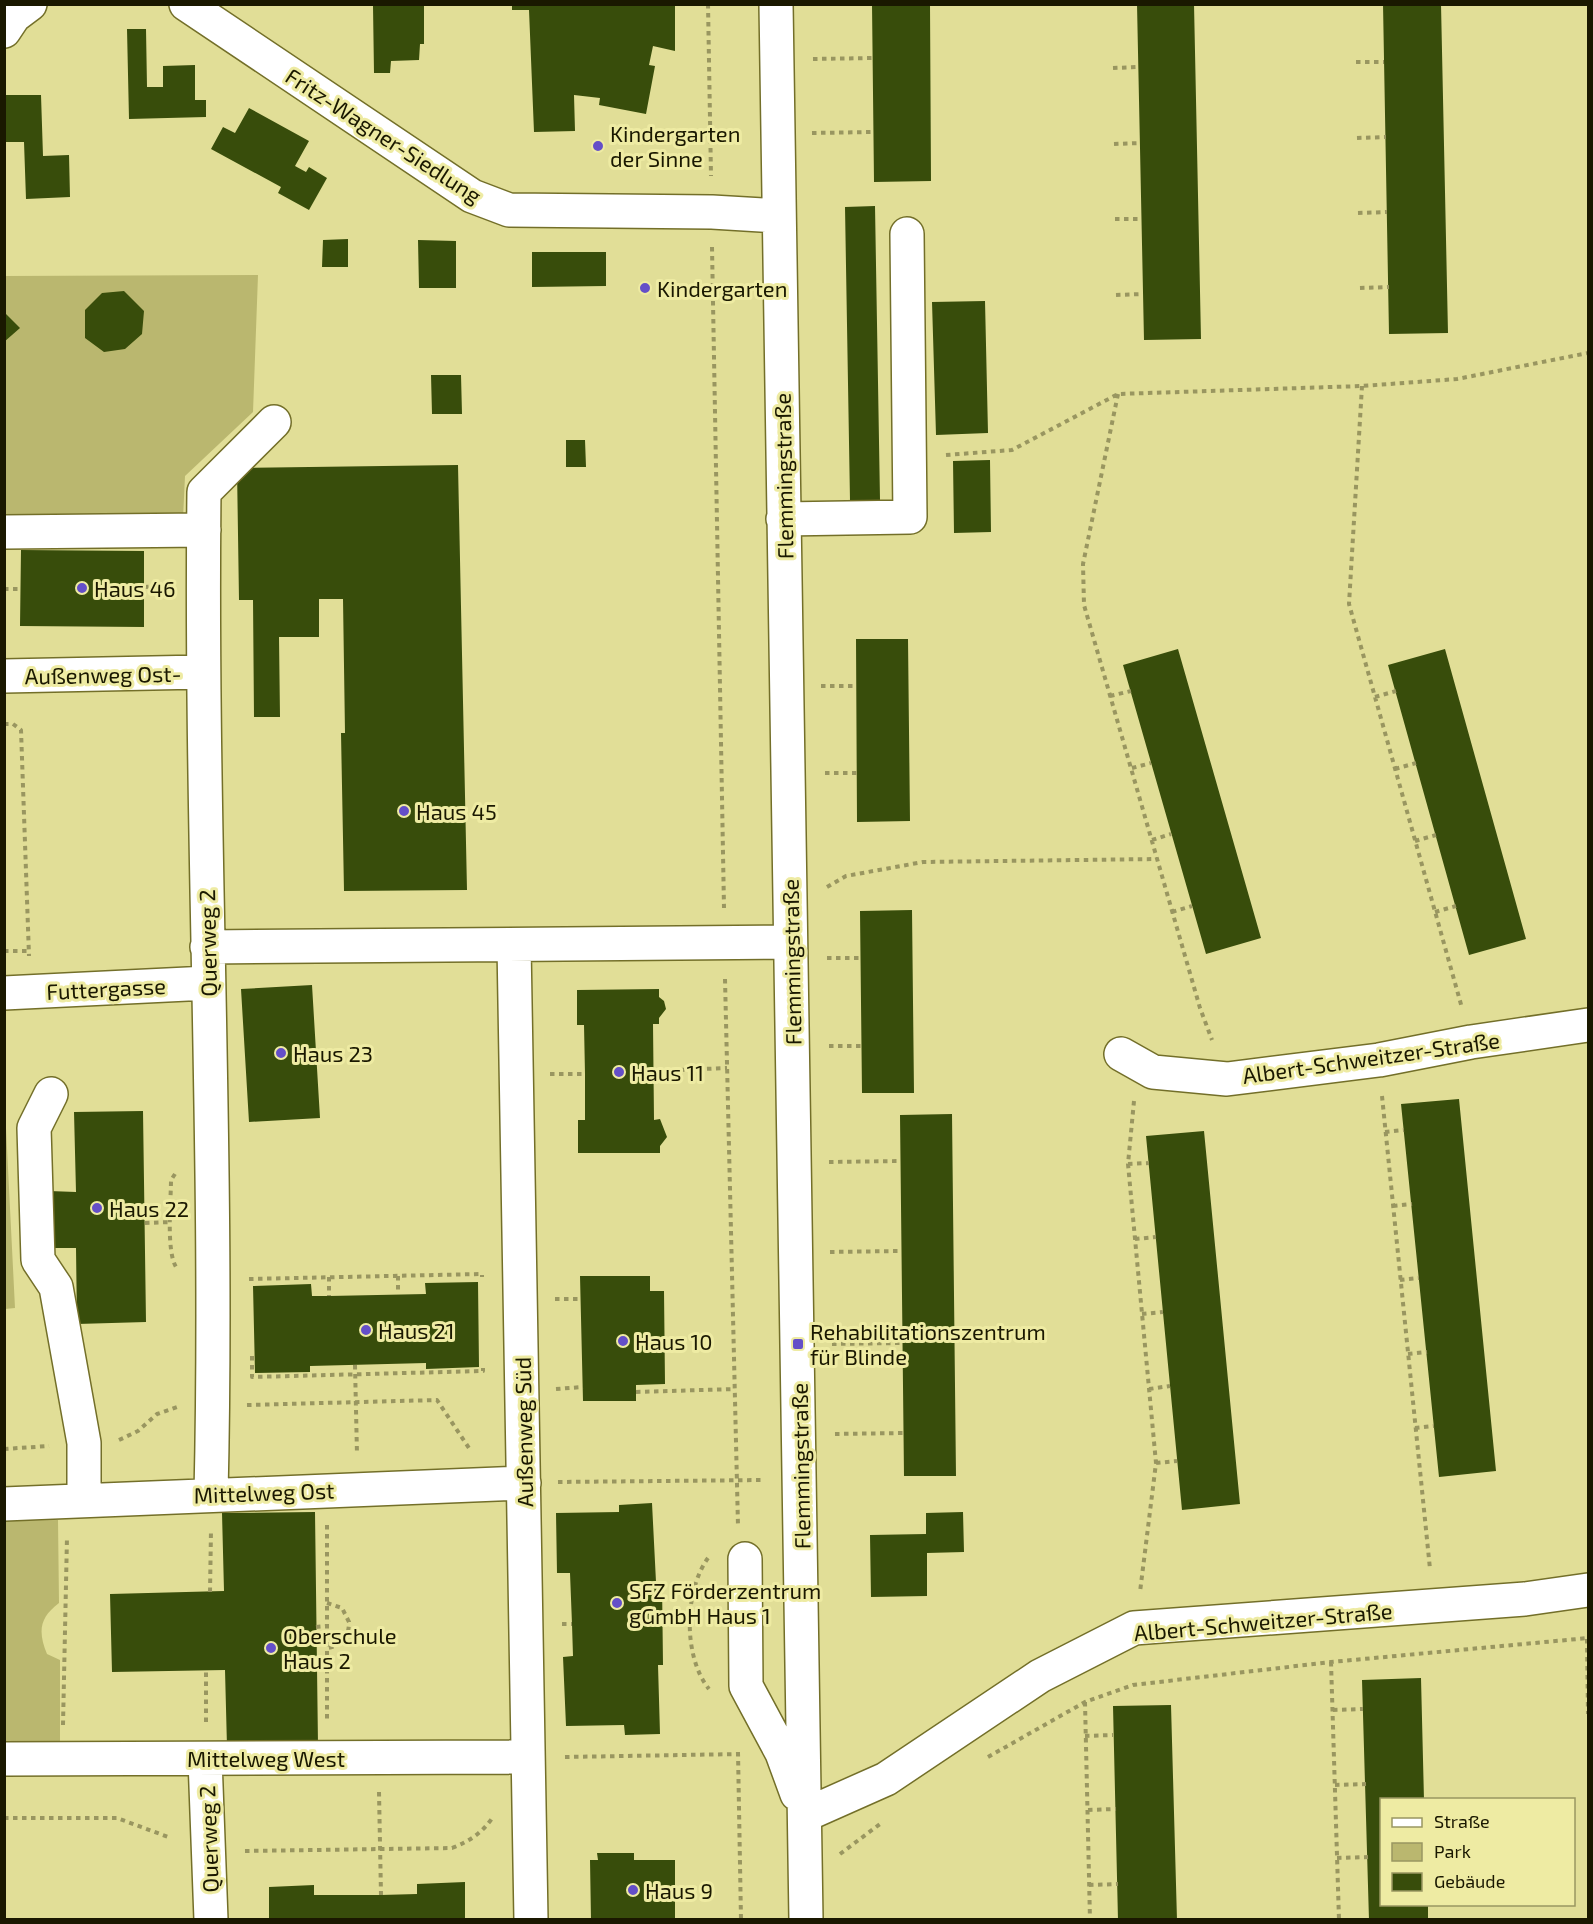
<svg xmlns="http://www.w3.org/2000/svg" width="1593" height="1924" viewBox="0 0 1593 1924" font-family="'Exo 2',sans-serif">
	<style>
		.green { fill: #bab76f }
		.building { fill: #384d0b }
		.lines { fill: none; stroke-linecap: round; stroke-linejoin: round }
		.minor-casing { stroke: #736f29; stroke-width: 36 }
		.path { stroke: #999660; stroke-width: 4; stroke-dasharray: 4.5 4.5; stroke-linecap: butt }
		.minor { stroke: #fff; stroke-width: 33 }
		.poi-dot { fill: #644fc8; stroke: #eeeba3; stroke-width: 2 }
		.labels { text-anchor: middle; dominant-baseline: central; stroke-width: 6; stroke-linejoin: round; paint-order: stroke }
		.poi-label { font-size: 22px; fill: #1a1800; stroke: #eeeba3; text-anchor: start }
		.street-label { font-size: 22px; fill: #1a1800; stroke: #eeeba3 }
	</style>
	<rect width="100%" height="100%" fill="#e1de97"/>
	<!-- green -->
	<path class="green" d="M258,275l-5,137 -68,64 -2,43 -178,2 -1,-245z
		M5,1108l10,200 -10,1h-1z
		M58,1520l1,83c-20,15 -21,29 -12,51l13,6v87h-55l-1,-226z"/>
	<!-- building -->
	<path class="building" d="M424,4v40h-4l-1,16 -28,1 -1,12h-16l-1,-67z
		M512,4h163v47l-22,-5 -4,19 6,1 -9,48 -47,-9 1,-7 -26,-3 1,36 -41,1 -5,-122h-17z
		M872,4h58l1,177 -57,1z
		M1137,4h57l7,335 -57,1z
		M1383,4h58l7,329 -59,1z
		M127,29h19l1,58h16v-21l32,-1v35h11v17l-77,2z
		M4,95h37l2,61 26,-1 1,42 -44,2 -2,-57h-20z
		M249,108l60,33 -14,25 11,6 3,-5 18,11 -18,32 -31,-17 3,-6 -70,-38 12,-22 12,6z
		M875,206l5,294 -30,1 -5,-294z
		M348,239v28h-26l1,-27z
		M418,240l38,1v47h-37z
		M532,252h74v34l-74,1z
		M124,291l20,20 -2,23 -17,15 -21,3 -19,-14v-28l17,-17z
		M985,301l3,132 -52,2 -4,-133z
		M4,312l16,16 -16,14z
		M431,375h30l1,39h-30z
		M566,440h19l1,27h-20z
		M990,460l1,72 -37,1 -1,-72z
		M458,465l9,425 -123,1 -3,-158h4l-2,-134h-24v38h-40l1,80h-26l-1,-117h-14l-2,-132z
		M21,550l123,1v76l-124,-1z
		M856,639h52l2,182 -53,1z
		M1178,649l83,289 -55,16 -83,-289z
		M1445,649l81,290 -57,16 -81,-290z
		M912,910l2,183h-52l-2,-182z
		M312,985l8,133 -71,4 -8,-133z
		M659,989v8l5,4 2,8 -7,9v6h-6l1,96 6,-1 7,18 -7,9v7h-82v-33h7v-46l-1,-49h-7v-35z
		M1459,1099l37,372 -57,6 -38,-373z
		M143,1111l3,211 -69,2 -1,-76h-26l-1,-57 27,1 -2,-80z
		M952,1114l4,362h-52l-4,-361z
		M1204,1131l36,373 -58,6 -36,-374z
		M580,1276h70v15h14l1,93 -29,1v16h-53z
		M478,1282l1,85 -53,2v-6l-116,3v6l-55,1 -2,-87 58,-2 1,12h17l97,-2 -1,-11z
		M652,1503l4,79h6l1,83h-5l2,69 -35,1 -1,-10 -58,1 -3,-69 10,-1 -1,-32 -2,-51h-13l-1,-60 63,-1v-7z
		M315,1512l3,233 -91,2 -2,-77 -113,2 -2,-78 114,-3 -2,-78z
		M963,1512l1,40 -37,1v43l-56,1 -1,-62 56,-1v-21z
		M1421,1678l3,122h-42v104h46v16h-59l-7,-240z
		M1171,1705l6,215h-59l-5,-214z
		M597,1853h37v7h41v60h-84l-1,-60h8z
		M465,1882v38h-196v-33l45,-2v10h67l36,-1v-10z"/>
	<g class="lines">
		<defs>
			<path id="minor" d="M186,4l286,192 37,14 203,2 67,4
				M776,4l30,1916
				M4,31l10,-15 16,-12
				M783,519l127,-2 -3,-283
				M4,532l200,-2
				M4,676l198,-4
				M514,945l17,975
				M207,947l583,-5
				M4,993l204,-10
				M1121,1054l32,18 74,7 152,-19 92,-18 117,-17
				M51,1094l-17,34 4,132 18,27 28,156v57
				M211,1494c8,-334 -11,-668 -7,-1002l70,-70
				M4,1504l520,-21
				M745,1559l1,127 36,67 15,41
				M4,1759l523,-2
				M205,1759l6,161
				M805,1815l81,-36 154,-103 94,-48 391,-29 63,-9"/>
		</defs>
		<!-- minor casing -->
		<use href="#minor" class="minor-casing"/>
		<!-- path -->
		<path class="path" d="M708,4l3,172
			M813,59l60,-1
			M1356,62h28
			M1113,68l25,-1
			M812,133l61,-1
			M1357,138l29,-1
			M1114,144l26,-1
			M1358,213l29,-1
			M1115,219h26
			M712,247l12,661
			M1360,288l29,-1
			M1116,295l27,-1
			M1362,386l-13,218 113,404
			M1118,394l-35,170 1,41 116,403 12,32
			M946,455l66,-5 106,-56 244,-8 95,-7 131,-26
			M144,587l23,-1
			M4,589h16
			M821,686h35
			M1110,696l21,-5
			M1375,697l21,-6
			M4,724h9l8,6 8,226
			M1132,768l19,-5
			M1395,769l21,-6
			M825,773h32
			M1152,840l19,-6
			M1415,841l21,-6
			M827,887l19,-11 77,-14 234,-3
			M1172,912l20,-6
			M1435,912l21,-6
			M4,951h25
			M827,958h33
			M725,979l13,547
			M829,1046h32
			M653,1071l74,-3
			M550,1074h35
			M1382,1096l48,473
			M1134,1101l-6,63 28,299 -16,129
			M1385,1132l19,-2
			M829,1162l72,-1
			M1128,1164l21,-1
			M175,1174l-4,6c0,21 -5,70 5,87
			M1393,1206l19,-2
			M145,1223l27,-1
			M1135,1239l21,-2
			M830,1252l71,-1
			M398,1276v18
			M329,1277v19
			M249,1279l233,-5v3
			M1400,1280l19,-2
			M555,1299h26
			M1142,1314l21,-2
			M832,1344l70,-1
			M1408,1354l19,-2
			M252,1356v21l231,-6v-3
			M355,1365l2,89
			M556,1389l27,-2
			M1149,1389l21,-3
			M636,1392l99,-3
			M247,1405l190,-5 32,48
			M1415,1428l19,-2
			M835,1434l68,-1
			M119,1440l19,-9 19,-17 20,-7
			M4,1449l45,-3
			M1156,1463l21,-2
			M558,1482l206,-2
			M327,1525v197
			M708,1558c-24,33 -25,99 1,131
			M210,1592l1,-62
			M327,1603l15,5 7,14c0,15 -7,24 -22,26
			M663,1623l28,-2
			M562,1624h10
			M316,1627l11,-1
			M1587,1639l1,75
			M1331,1662l8,258
			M1085,1702l5,218
			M1333,1710l30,-1
			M206,1722v-52
			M63,1725l4,-188
			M1085,1736l28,-1
			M738,1752l3,168
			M565,1757l175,-3
			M988,1757l97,-55 48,-17 198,-23 257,-24
			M1335,1785l31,-1
			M379,1792l2,103
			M1088,1810l28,-1
			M4,1818h113l54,20
			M245,1851l207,-3c18,-7 30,-15 41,-31
			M840,1854l40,-30
			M1337,1858l31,-1
			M1089,1885l29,-1"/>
		<!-- minor -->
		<use href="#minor" class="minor"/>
	</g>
	<!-- markers -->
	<g class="poi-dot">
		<circle cx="598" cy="146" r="6"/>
		<circle cx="645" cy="288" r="6"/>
		<circle cx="82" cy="588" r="6"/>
		<circle cx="404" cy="811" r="6"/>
		<circle cx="281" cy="1053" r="6"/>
		<circle cx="619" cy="1072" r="6"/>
		<circle cx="97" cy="1208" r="6"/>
		<circle cx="366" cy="1330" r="6"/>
		<circle cx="623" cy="1341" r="6"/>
		<rect x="792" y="1338" width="12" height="12" rx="3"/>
		<circle cx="617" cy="1603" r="6"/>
		<circle cx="271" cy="1648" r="6"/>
		<circle cx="633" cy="1890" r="6"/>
	</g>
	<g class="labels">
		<!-- poi labels -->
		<g class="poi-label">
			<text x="610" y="133">Kindergarten<tspan x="610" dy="25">der Sinne</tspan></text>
			<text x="657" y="288">Kindergarten</text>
			<text x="94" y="588">Haus 46</text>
			<text x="416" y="811">Haus 45</text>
			<text x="293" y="1053">Haus 23</text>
			<text x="631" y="1072">Haus 11</text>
			<text x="109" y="1208">Haus 22</text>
			<text x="378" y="1330">Haus 21</text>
			<text x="810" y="1331">Rehabilitationszentrum<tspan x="810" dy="25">für Blinde</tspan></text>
			<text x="635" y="1341">Haus 10</text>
			<text x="629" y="1590">SFZ Förderzentrum<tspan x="629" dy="25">gGmbH Haus 1</tspan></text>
			<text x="283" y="1635">Oberschule<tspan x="283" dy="25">Haus 2</tspan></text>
			<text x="645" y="1890">Haus 9</text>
		</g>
		<!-- street labels -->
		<g class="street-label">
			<text transform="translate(384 135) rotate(33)">Fritz-Wagner-Siedlung</text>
			<text transform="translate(783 476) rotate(-91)">Flemmingstraße</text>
			<text transform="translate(103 674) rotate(-1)">Außenweg Ost-</text>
			<text transform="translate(207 943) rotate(-91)">Querweg 2</text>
			<text transform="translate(791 962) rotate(-91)">Flemmingstraße</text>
			<text transform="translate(106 988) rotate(-3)">Futtergasse</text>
			<text transform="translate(1371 1057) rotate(-8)">Albert-Schweitzer-Straße</text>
			<text transform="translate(523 1432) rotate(-91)">Außenweg Süd</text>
			<text transform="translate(800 1466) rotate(-91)">Flemmingstraße</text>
			<text transform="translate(264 1492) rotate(-2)">Mittelweg Ost</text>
			<text transform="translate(1263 1621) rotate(-5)">Albert-Schweitzer-Straße</text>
			<text x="266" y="1758">Mittelweg West</text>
			<text transform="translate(208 1839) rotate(-92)">Querweg 2</text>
		</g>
	</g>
	<!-- border -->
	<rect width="1593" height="1924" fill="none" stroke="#1a1800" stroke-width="12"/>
	<!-- legend -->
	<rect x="1380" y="1798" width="195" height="108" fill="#eeeba3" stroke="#999762" stroke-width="1.5"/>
	<rect x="1392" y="1818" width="30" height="9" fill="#ffffff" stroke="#999762" stroke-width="1.5"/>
	<text x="1434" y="1828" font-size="18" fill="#1a1800">Straße</text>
	<rect x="1392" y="1843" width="30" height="18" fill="#bab76f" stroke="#999762" stroke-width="1.5"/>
	<text x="1434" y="1858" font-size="18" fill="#1a1800">Park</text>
	<rect x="1392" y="1873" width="30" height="18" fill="#384d0b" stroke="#999762" stroke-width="1.5"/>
	<text x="1434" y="1888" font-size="18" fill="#1a1800">Gebäude</text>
</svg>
